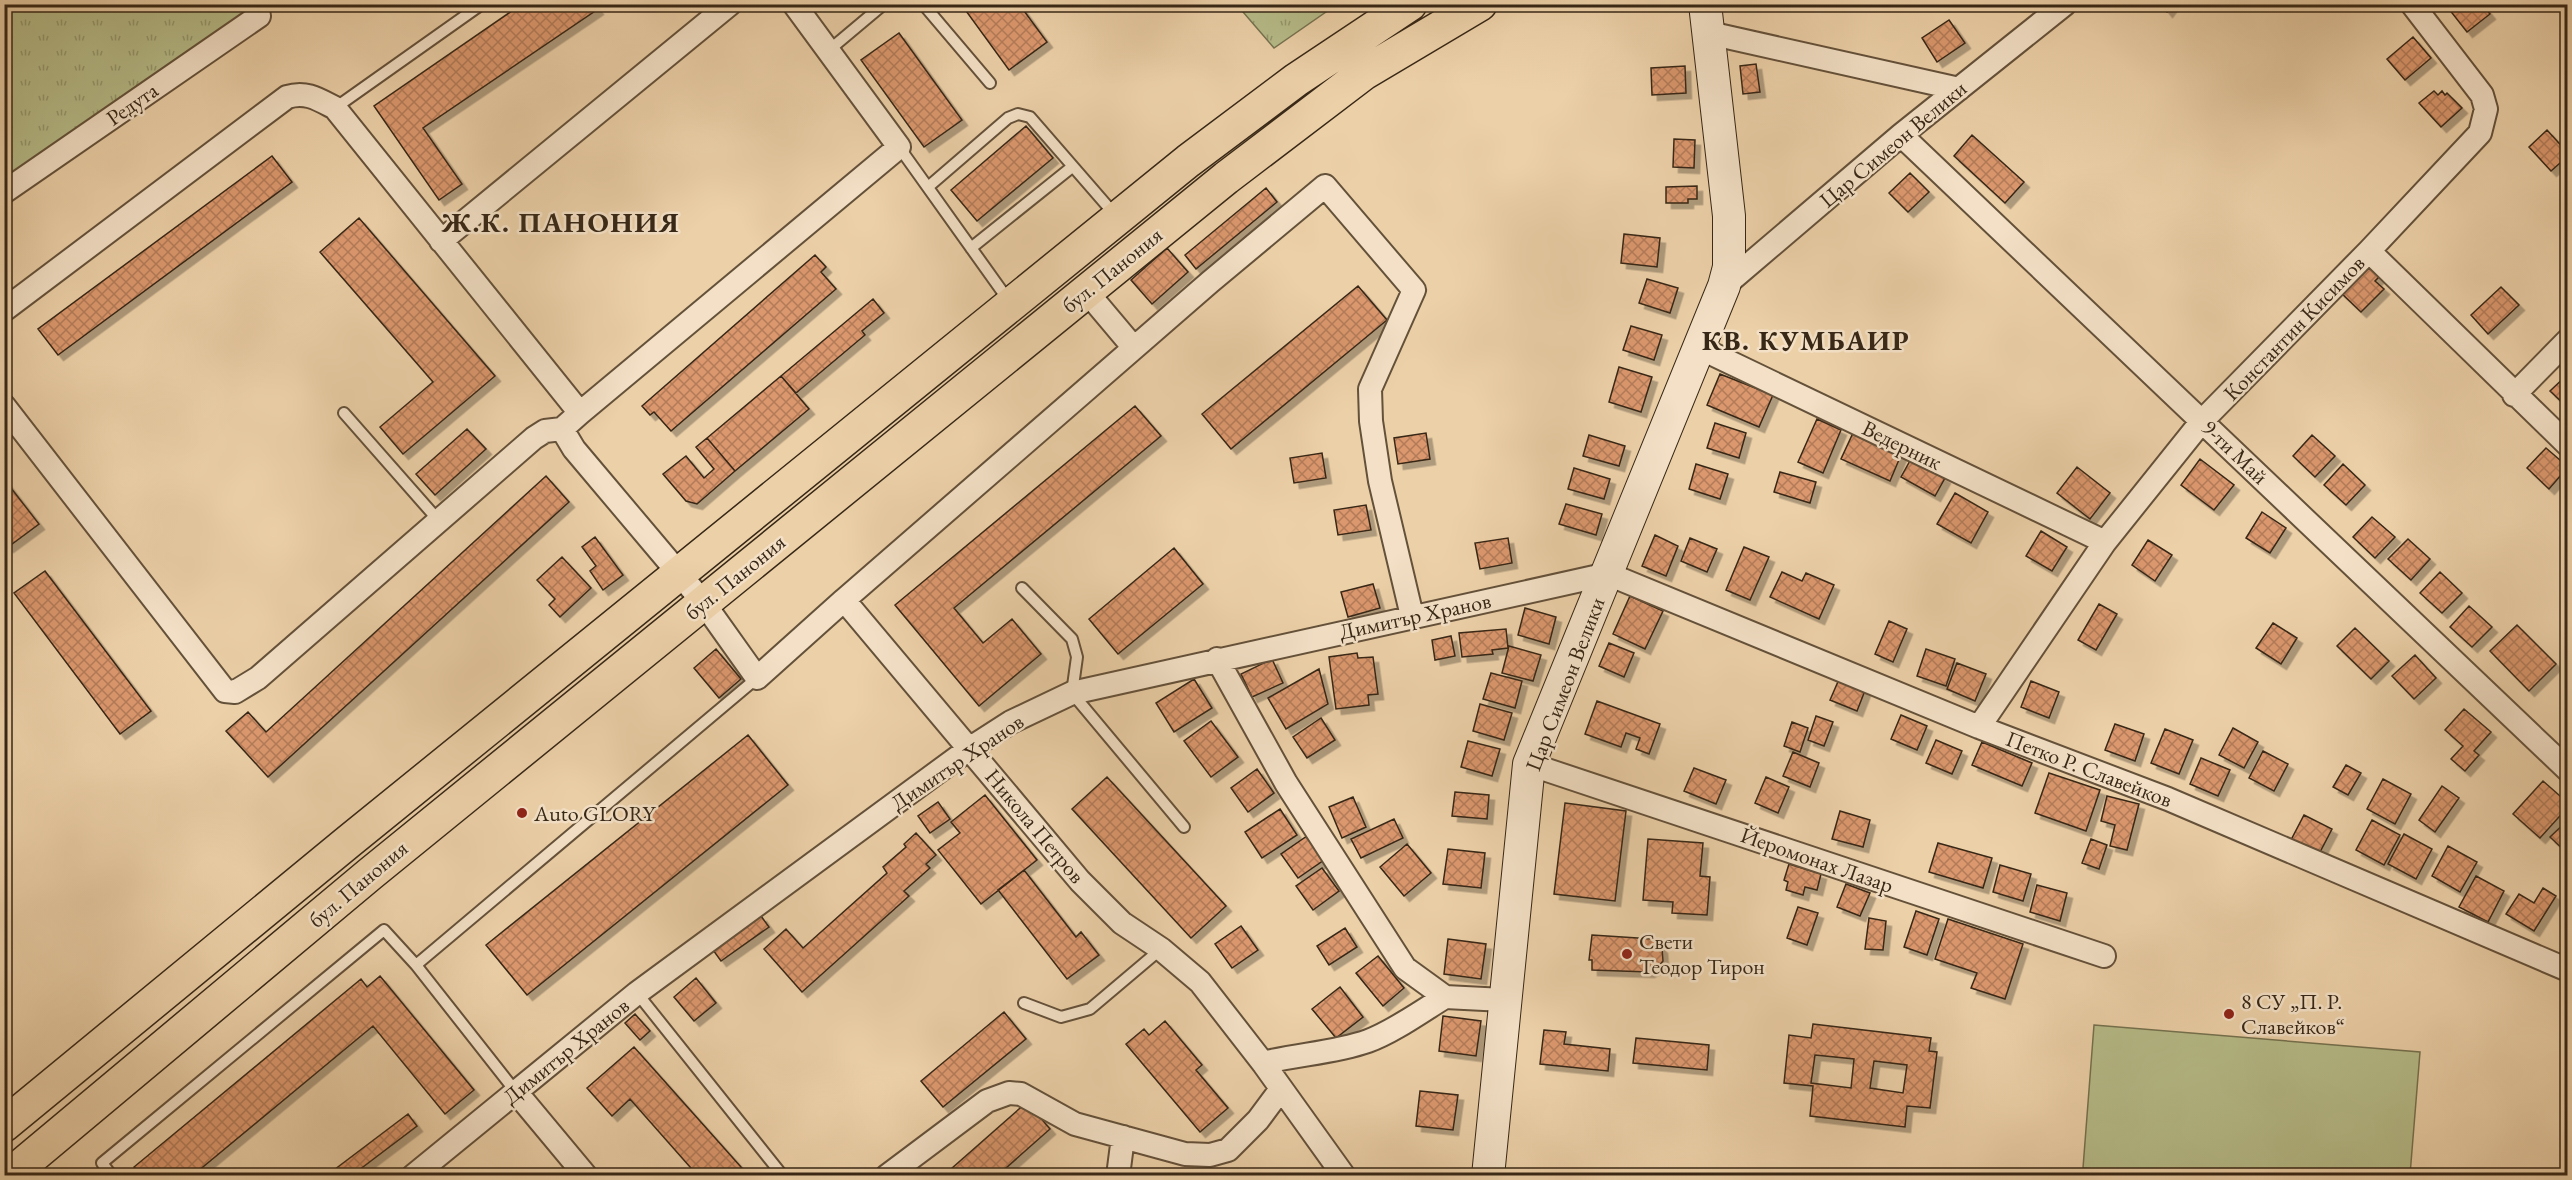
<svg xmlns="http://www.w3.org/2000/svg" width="2572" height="1180" viewBox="0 0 2572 1180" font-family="'EB Garamond',serif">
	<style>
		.grass { fill: url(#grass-tufts); stroke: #767250; stroke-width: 1.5 }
		.pitch { fill: #b6bc89; stroke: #767250; stroke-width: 1.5 }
		.building { fill: url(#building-cross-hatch); stroke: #372716; stroke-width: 1.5; fill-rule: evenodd; filter: url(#shadow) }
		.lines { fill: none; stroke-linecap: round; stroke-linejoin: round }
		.lane-casing { stroke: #64513a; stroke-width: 14 }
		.street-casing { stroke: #64513a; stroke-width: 26 }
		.secondary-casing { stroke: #372716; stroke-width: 34 }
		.primary-casing { stroke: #372716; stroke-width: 36 }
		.lane { stroke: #f3e0c6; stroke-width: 10 }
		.street { stroke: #f3e0c6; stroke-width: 22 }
		.secondary { stroke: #f3e0c6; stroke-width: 32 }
		.primary { stroke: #ecd0a8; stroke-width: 33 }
		.poi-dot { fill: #8f2418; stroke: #f3e0c6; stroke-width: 2 }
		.labels { text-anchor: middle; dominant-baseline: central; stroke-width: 5; stroke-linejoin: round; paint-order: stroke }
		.street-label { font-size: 22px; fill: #372716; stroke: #f3e0c6 }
		.poi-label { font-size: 22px; fill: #372716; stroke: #f3e0c6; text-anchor: start }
		.district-label { font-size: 28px; font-weight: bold; letter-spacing: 1.5px; fill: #372716; stroke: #f3e0c6 }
	</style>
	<defs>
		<pattern id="grass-tufts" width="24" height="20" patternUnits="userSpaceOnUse" patternTransform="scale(1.5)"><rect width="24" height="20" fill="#b6bc89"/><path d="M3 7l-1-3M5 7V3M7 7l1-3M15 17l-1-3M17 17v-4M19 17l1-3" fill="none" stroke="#95996f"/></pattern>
		<pattern id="building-cross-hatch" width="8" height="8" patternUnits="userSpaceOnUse" patternTransform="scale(1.5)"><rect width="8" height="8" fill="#db976d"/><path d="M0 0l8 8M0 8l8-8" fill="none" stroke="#b27b59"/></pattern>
		<filter id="shadow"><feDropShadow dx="5.5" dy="5.5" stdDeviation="0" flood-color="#0004"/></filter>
	</defs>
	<rect width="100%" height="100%" fill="#ecd0a8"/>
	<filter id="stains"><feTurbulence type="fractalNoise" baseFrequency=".00333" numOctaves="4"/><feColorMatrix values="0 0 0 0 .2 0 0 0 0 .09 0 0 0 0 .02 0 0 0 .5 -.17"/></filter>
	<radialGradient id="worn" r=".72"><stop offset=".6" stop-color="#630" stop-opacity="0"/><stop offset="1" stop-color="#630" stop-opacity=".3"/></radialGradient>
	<!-- grass -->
	<path class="grass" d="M5,5h273l-273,187z
		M1237,5h99l-62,43z"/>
	<!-- pitch -->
	<path class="pitch" d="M2094,1025l326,27 -10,123 -235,1 -92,-8z"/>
	<!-- building -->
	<path class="building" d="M522,4h72l4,5 -175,119 39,56 -23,16 -65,-94z
		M961,4h58l28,38 -38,28z
		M2161,4h12l-6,8z
		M2445,4h37l8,10 -23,18z
		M1949,20l16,23 -28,19 -15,-24z
		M899,33l63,87 -38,27 -63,-87z
		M2413,37l18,21 -26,22 -18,-21z
		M1756,64l4,28 -17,2 -3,-28z
		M1685,66l1,27 -34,2 -1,-27z
		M2434,91l4,4 4,-4 3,4 2,-2 15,15 -21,19 -22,-24z
		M1026,126l27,32 -76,63 -26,-31z
		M2547,130l21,23v3l-17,15 -22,-24z
		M1972,135l52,47 -19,21 -51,-47z
		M1674,139l21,1 -1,28 -21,-1z
		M272,156l20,26 -234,173 -20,-26z
		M1910,173l19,19 -21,20 -19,-19z
		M1697,186v13h-9v4h-22v-16z
		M1266,188l11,14 -81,67 -11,-14z
		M359,218l136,158 -92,78 -23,-27 53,-45 -113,-130z
		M1624,234l36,4 -3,29 -36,-4z
		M1167,248l21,24 -36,32 -21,-24z
		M815,255l11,12 -5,5 15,17 -165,142 -17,-19 -4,3 -8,-9z
		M2366,264l13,13 -4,4 9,8 -23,23 -22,-21z
		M1647,279l31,9 -8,25 -31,-10z
		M1358,286l29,34 -156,129 -29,-35z
		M2501,287l18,18 -31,29 -17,-19z
		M873,299l11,14 -22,18 3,4 -69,58 -15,-17z
		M1631,326l31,9 -8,25 -31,-10z
		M1619,367l33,10 -11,35 -32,-10z
		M1720,374l53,21 -14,32 -52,-22z
		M2568,374v34l-18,-17z
		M781,376l28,33 -74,62 -28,-33z
		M1135,406l26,30 -207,172 29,35 29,-24 29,35 -62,52 -84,-101z
		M1817,419l24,11 -18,43 -25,-11z
		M1715,423l31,10 -7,25 -32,-10z
		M467,429l19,20 -51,46 -19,-21z
		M1426,433l4,26 -32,5 -4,-26z
		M1853,433l48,22 -11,26 -49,-22z
		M1589,435l36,11 -6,20 -36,-10z
		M2312,435l23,21 -20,21 -22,-21z
		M707,438l28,33 -38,33 -11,-3 -23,-27 23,-18 18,22 10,-9 -18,-22z
		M2546,448l22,19 -19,22 -22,-21z
		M1322,453l4,25 -32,5 -4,-25z
		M1911,459l34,19 -10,18 -34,-19z
		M2200,459l34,26 -20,25 -33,-25z
		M1696,464l32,10 -8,25 -31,-10z
		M2343,464l22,21 -19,20 -22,-20z
		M2077,467l33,26 -20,26 -33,-26z
		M1574,468l36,11 -6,20 -36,-10z
		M1780,472l36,10 -6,21 -36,-11z
		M546,476l23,26 -301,275 -42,-46 22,-19 18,20z
		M4,479l35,45 -31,23 -4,-4z
		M1955,493l33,19 -17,31 -34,-19z
		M1566,504l36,10 -6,21 -37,-11z
		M1366,505l5,25 -33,5 -4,-25z
		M2262,512l24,16 -16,25 -24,-15z
		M2372,517l23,20 -20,21 -22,-21z
		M2041,531l26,16 -15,24 -26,-15z
		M1655,535l23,11 -12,30 -24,-10z
		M595,537l28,38 -20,15 -13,-19 6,-5 -14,-19z
		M1508,538l4,25 -32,6 -5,-26z
		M1690,538l27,11 -10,23 -26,-11z
		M2408,539l22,20 -19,21 -23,-21z
		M2148,540l24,15 -17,26 -23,-16z
		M1744,547l25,10 -19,43 -24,-10z
		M1174,548l29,36 -85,70 -29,-35z
		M562,557l29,31 -31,29 -11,-12 6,-6 -18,-19z
		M45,571l106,140 -31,23 -106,-141z
		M1782,572l20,9 4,-8 28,12 -15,34 -49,-22z
		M2440,572l22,21 -20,20 -22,-20z
		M1373,584l7,24 -32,9 -7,-25z
		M1630,596l33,15 -18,38 -32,-15z
		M2099,604l18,10 -21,36 -18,-10z
		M2469,606l23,21 -20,20 -22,-20z
		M1525,608l31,9 -7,27 -31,-9z
		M1889,621l18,8 -14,33 -18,-8z
		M2273,623l24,15 -16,26 -25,-16z
		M2517,625l39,39 -27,27 -39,-40z
		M2355,628l34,33 -18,18 -34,-33z
		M1506,629l2,19 -16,2 1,4 -31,3 -3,-24z
		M1451,636l4,20 -20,4 -3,-20z
		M1609,643l25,10 -10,24 -25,-11z
		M1509,646l32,9 -8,26 -31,-8z
		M716,649l25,30 -22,19 -25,-30z
		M1926,649l29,10 -9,27 -29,-10z
		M1357,653l1,5 15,-1 5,37 -10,1 1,10 -33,4 -7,-52z
		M2415,655l21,23 -22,21 -22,-23z
		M1272,659l11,24 -31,14 -11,-23z
		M1957,663l29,11 -11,27 -28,-12z
		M1319,669l9,35 -42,25 -18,-31z
		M1491,673l31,8 -7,27 -32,-9z
		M1840,677l26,11 -9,23 -27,-11z
		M1194,679l18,29 -38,24 -18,-29z
		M2031,681l28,11 -10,26 -28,-11z
		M1597,701l63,23 -11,30 -13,-5 4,-11 -14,-5 -5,14 -36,-13z
		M1480,704l32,9 -8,27 -31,-9z
		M2464,709l27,23 -17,19 5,4 -14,16 -14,-12 12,-13 -18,-16z
		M1901,715l26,11 -10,24 -26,-11z
		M1816,716l17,6 -9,24 -16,-6z
		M1321,718l14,22 -28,18 -14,-21z
		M1211,721l27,36 -27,20 -27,-36z
		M1792,722l16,6 -8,24 -16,-6z
		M2115,724l29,10 -9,27 -30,-11z
		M2233,728l25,14 -14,26 -25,-13z
		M2165,729l28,11 -14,34 -28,-11z
		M748,735l40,50 -261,210 -41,-50z
		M1936,740l26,11 -10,23 -26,-11z
		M1468,741l32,8 -8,27 -31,-9z
		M1982,742l50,21 -10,23 -50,-21z
		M2263,751l25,13 -14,27 -25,-13z
		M1793,752l26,11 -9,24 -27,-11z
		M2201,758l29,12 -12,26 -28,-12z
		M2346,765l15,8 -13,22 -15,-8z
		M1694,768l32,12 -10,24 -32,-13z
		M1257,769l17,24 -26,19 -17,-24z
		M2049,773l51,17 -14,41 -51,-18z
		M1107,777l119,129 -35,32 -119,-129z
		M1766,777l23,10 -11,26 -23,-10z
		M2383,779l28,15 -16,30 -28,-15z
		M2543,781l25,22v4l-28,31 -27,-24z
		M2442,786l17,12 -24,34 -16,-12z
		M1455,792l34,3 -2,24 -35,-3z
		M985,795l52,65 -56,44 -43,-54 22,-17 -9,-11z
		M2107,796l32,8 -12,46 -17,-4 5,-21 -14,-4z
		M1353,797l13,30 -24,11 -13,-31z
		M938,802l12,17 -20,14 -12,-17z
		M1565,803l61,8 -11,90 -61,-7z
		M1280,809l17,26 -35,23 -17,-26z
		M1840,811l30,9 -7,27 -31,-8z
		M2304,815l28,14 -13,25 -28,-14z
		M1394,819l9,19 -42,20 -10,-19z
		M2372,820l28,15 -16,30 -28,-15z
		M2568,820v34l-18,-17z
		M916,833l20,22 -10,9 4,4 -26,23 5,5 -107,96 -38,-43 22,-20 17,19 84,-75 -4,-6 23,-20 -2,-3z
		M2404,834l28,15 -16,30 -28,-15z
		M1307,836l17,24 -26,18 -17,-24z
		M1648,839l55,4 -3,33 10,1 -3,38 -35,-2 1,-11 -30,-2z
		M2091,839l16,6 -8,24 -17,-6z
		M1938,843l54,15 -9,30 -54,-16z
		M1407,844l24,29 -27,23 -24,-29z
		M2448,846l29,16 -17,30 -28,-16z
		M1448,849l37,4 -4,35 -38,-4z
		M1789,864l32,10 -4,16 -12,-3 -2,8 -17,-5 2,-8 -4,-2z
		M2000,865l31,9 -8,27 -30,-9z
		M1322,868l17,23 -26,19 -17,-24z
		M1024,870l52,67 5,-5 18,23 -32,24 -69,-89z
		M2476,876l28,15 -16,31 -29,-15z
		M1846,884l24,9 -10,23 -23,-9z
		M2037,885l30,8 -7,28 -30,-9z
		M2543,888l13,8 -22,35 -28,-17 13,-20 15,9z
		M1798,907l20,6 -11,32 -20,-7z
		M1916,911l23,8 -12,36 -23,-8z
		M761,916l8,11 -48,34 -8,-11z
		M1869,918l17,3 -3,29 -18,-1z
		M1948,919l75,25 -18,55 -34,-11 6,-15 -42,-14z
		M1241,926l17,24 -26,18 -17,-24z
		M1345,928l12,19 -28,18 -12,-19z
		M1592,935l61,4 9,9 1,13 -5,6 -9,5 -57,-2v-10h-3z
		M1448,939l38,5 -5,35 -37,-5z
		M1378,956l26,32 -21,18 -27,-33z
		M380,976l94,114 -29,24 -72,-88 -181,150h-51l-7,-9 227,-188 6,8z
		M696,978l20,25 -22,18 -20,-24z
		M1340,987l23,30 -27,21 -24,-29z
		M1004,1012l22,27 -83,68 -22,-26z
		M635,1014l15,17 -10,9 -15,-17z
		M1443,1016l38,5 -5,35 -37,-5z
		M1165,1021l37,44 -6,5 32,38 -28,24 -74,-88 18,-15 5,6z
		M1813,1024l118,14 -2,13 8,1 -7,56 -23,-2 -2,21 -95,-11 3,-30 -29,-3 5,-48 22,3zM1815,1055l39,4 -3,29 -40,-5zM1874,1061l33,4 -4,28 -33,-5z
		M1544,1030l22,2 -2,12 46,5 -2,22 -68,-7z
		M1636,1038l73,7 -2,25 -74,-7z
		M634,1047l115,129h-51l-68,-77 -18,17 -25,-28z
		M1420,1091l38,4 -5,35 -37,-4z
		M1027,1102l23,27 -53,47h-54z
		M408,1114l9,12 -66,50h-25z"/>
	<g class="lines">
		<defs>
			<path id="lane" d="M923,4l67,79
				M828,51l56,-47
				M335,108l147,-104
				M899,147l110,154
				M928,187l80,-69 10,-4 12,3 86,99
				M971,248l101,-81
				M344,413l95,108
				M1022,588l50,51 5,18 -5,36 112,134
				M416,965l341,-287
				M637,993l146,183
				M1024,1003l37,14 29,-8 71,-60
				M112,1176l-10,-13 282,-233 32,35 100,127"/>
			<path id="street" d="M794,4l105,143 -319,266 -18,16 12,20 129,153 54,76 87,-78 236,281 42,42 39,26 39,33 63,81 81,113
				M1709,33l250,56
				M1901,135l667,635
				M4,192l255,-176
				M441,241l289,-237
				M2369,251l199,194
				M1724,286l177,-151 164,-131
				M1086,291l48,57
				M4,310l283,-213c19,-6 31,2 48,11l245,305
				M1700,348l405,194
				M2514,395l54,-55
				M4,406l221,285 10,1 23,-14 276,-240 11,-7 17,-2
				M844,600l366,-318 115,-96 89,104 -44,99 1,32 9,60 32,135
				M1217,659l69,124 119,185 40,29 59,3
				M1979,727l126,-185 97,-121 167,-170 111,-118 6,-24 -4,-14 -70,-91
				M1529,764l575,192
				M1263,1063c35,-9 71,-10 105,-22 25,-9 54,-30 77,-44
				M516,1092l70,84
				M413,1176l224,-183 332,-244 42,-27 61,-29 536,-119 371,153 189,72 400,171
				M887,1176l100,-75 22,-8 12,1 54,30 110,30 25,1 18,-5 30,-30 23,-31
				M1118,1176l5,-39"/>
			<path id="secondary" d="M1488,1176l41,-412 195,-478 5,-19v-51l-24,-212"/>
			<path id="primary" d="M4,1125l344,-283 840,-681 108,-81 114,-76
				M9,1176l361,-302 856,-696 138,-105 116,-69"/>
		</defs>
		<!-- lane casing -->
		<use href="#lane" class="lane-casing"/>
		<!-- street casing -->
		<use href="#street" class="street-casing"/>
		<!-- secondary casing -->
		<use href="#secondary" class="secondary-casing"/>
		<!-- primary casing -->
		<use href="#primary" class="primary-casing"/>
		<!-- lane -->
		<use href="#lane" class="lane"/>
		<!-- street -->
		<use href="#street" class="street"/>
		<!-- secondary -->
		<use href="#secondary" class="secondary"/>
		<!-- primary -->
		<use href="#primary" class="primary"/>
	</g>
	<!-- markers -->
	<g class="poi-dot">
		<circle cx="522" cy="813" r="6"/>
		<circle cx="1627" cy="954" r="6"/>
		<circle cx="2229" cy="1014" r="6"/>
	</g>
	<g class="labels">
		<!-- street labels -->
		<g class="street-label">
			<text transform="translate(132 104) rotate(-35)">Редута</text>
			<text transform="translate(1893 144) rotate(-40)">Цар Симеон Велики</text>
			<text transform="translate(1112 270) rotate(-39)">бул. Панония</text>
			<text transform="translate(2294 328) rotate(-46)">Константин Кисимов</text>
			<text transform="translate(1902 445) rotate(26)">Ведерник</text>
			<text transform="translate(2235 452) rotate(44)">9-ти Май</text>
			<text transform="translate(735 577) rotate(-39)">бул. Панония</text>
			<text transform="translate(1415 616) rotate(-12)">Димитър Хранов</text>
			<text transform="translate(1565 684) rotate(-69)">Цар Симеон Велики</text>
			<text transform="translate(957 762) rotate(-34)">Димитър Хранов</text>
			<text transform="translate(2089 769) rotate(21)">Петко Р. Славейков</text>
			<text transform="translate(1035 826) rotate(50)">Никола Петров</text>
			<text transform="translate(1817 860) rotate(19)">Йеромонах Лазар</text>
			<text transform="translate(358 884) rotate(-40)">бул. Панония</text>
			<text transform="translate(566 1051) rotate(-39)">Димитър Хранов</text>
		</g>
		<!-- poi labels -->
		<g class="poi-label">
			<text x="534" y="813">Auto GLORY</text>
			<text x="1639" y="941">Свети<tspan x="1639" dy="25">Теодор Тирон</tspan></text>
			<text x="2241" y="1001">8 СУ „П. Р.<tspan x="2241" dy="25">Славейков“</tspan></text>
		</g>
		<!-- district labels -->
		<g class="district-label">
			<text x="561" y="222">Ж.К. ПАНОНИЯ</text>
			<text x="1806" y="340">КВ. КУМБАИР</text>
		</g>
	</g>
	<!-- margin -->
	<rect width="2572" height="1180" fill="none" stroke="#ecd0a8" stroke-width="24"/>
	<rect x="6" y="6" width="2560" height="1168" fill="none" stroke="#372716" stroke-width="3"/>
	<rect x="12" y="12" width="2548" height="1156" fill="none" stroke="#372716" stroke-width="1.5"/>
	<rect width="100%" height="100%" filter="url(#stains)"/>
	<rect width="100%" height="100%" fill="url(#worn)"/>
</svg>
